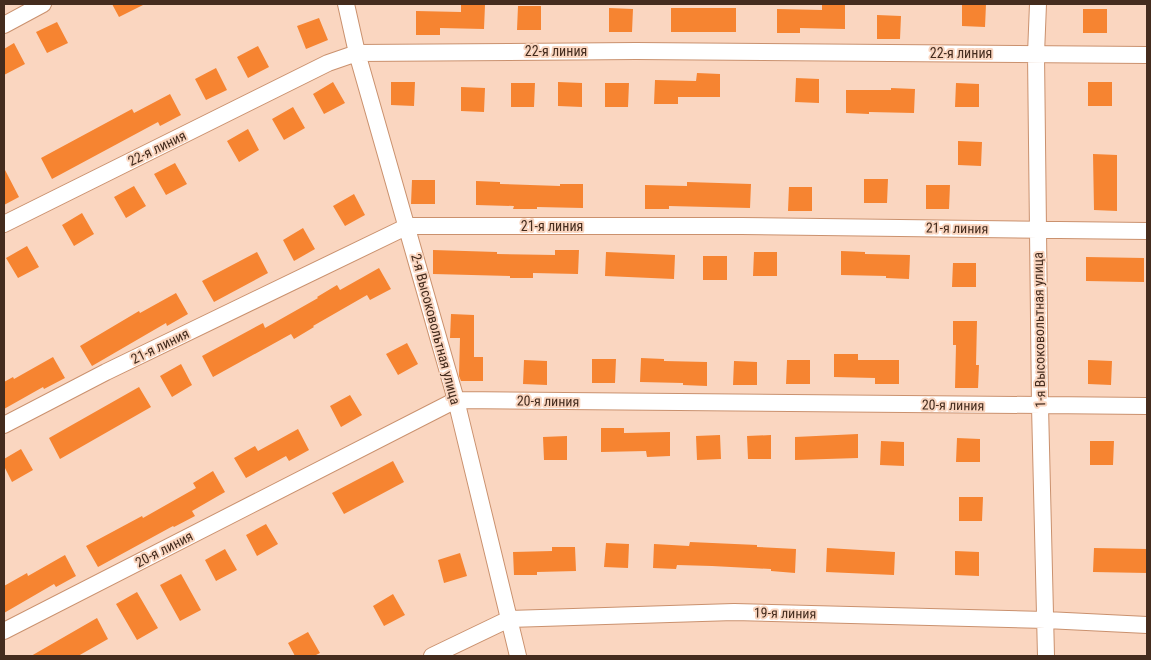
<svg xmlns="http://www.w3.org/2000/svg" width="1151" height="660" viewBox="0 0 1151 660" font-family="'Roboto Condensed',sans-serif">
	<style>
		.building { fill: #f68431 }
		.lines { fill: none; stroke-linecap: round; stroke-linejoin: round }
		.street-casing { stroke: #ca916e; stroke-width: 18 }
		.street { stroke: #fff; stroke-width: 16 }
		.labels { text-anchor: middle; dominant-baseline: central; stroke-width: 4; stroke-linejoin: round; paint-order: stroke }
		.street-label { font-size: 14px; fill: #442c1e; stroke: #fad6c0 }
	</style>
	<rect width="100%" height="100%" fill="#fad6c0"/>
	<!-- building -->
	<path class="building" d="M112,4h33l-26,13z
		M822,4l23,1v24l-45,-1v5h-23v-24l45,1z
		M962,4h24l-1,23 -23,-1z
		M461,5h24l-1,24 -44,-1v7h-24v-24l45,1z
		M518,6h23v24h-24z
		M609,8l24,1 -1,23h-23z
		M671,8h65v24h-65z
		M1083,9h24v24h-24z
		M877,15l24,1 -1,23h-23z
		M319,18l9,22 -22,9 -9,-23z
		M57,22l11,21 -21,10 -11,-21z
		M14,43l11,21 -21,11v-26z
		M258,46l11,21 -21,11 -11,-21z
		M216,68l11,22 -21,10 -11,-21z
		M697,73l23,1v23h-42v7h-24l1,-24 41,1z
		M796,78l23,1v24l-24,-1z
		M333,82l12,21 -21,11 -11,-20z
		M391,82h24l-1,24 -23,-1z
		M558,82l24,1v24l-24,-1z
		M1088,82h24v24h-24z
		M511,83h24l-1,24h-23z
		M605,83h24l-1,24h-23z
		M956,83l23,1v23h-24z
		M461,87l24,1 -1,24 -23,-1z
		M891,88l24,1 -1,24 -45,-1v2l-23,-1v-23h45z
		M170,94l11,21 -21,11 -2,-4 -106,57 -11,-21 91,-49 2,4z
		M293,107l12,21 -21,12 -12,-21z
		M248,129l11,21 -20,12 -12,-21z
		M958,141l24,1 -1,24 -23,-1z
		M1093,154l24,1v56l-23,-1z
		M175,163l12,21 -21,11 -12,-21z
		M4,168l15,29 -15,8z
		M864,179h24l-1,24h-23z
		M412,180h23v24h-24z
		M476,181l24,1v2l60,2v-2h23v24l-46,-1v2h-24l1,-3 -38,-1z
		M687,182l64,2 -1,24 -81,-2v3h-24v-24l42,1z
		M926,185h24l-1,24h-23z
		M134,186l12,20 -20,12 -12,-21z
		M789,187h23v24h-24z
		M354,194l11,21 -20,11 -12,-20z
		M82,213l12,21 -20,12 -12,-21z
		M303,228l12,21 -21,12 -11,-21z
		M27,246l12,21 -21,11 -12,-20z
		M433,250l64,2v2l58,1v-5h24l-1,24 -45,-1v5h-23v-2l-77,-2z
		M841,251l24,1v2l45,1 -1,24 -23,-1v-2l-45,-1z
		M257,252l11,21 -54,29 -12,-21z
		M606,252l69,3 -1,24 -69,-3z
		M754,252h23v24h-24z
		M703,256h24v24h-24z
		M1086,257l58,1v24l-58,-1z
		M953,263h23v24h-24z
		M379,268l12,21 -21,11 -3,-5 -54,31 1,1 -20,12 -3,-5 -78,43 -11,-21 61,-33 2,5 53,-30 -1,-1 20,-12 3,5z
		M176,293l12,21 -21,12 -1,-3 -74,43 -12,-20 59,-35 1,2z
		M451,314l23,1v42h9v24h-22l-2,-5 1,-38h-10z
		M953,321h24l-1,44h3l-1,23h-23l1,-43h-3z
		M407,343l11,21 -20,11 -12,-21z
		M834,354h24v6h41v24h-24v-6l-41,-1z
		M53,357l12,21 -21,11 -1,-2 -39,22v-27l9,-5 1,2z
		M641,358l23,1v2l43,1v24l-24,-1v-2l-43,-1z
		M592,359h24l-1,24h-23z
		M524,360l23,1v24l-24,-1z
		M787,360h23v24h-24z
		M1088,360l24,1 -1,24 -23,-1z
		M734,361l23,1v23h-24z
		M181,364l11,21 -20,12 -12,-21z
		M139,387l12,20 -91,52 -11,-21z
		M350,395l12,20 -21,12 -11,-21z
		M601,428h23v5l46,-1v24l-23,1 -1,-6 -45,1z
		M298,429l11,21 -20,11 -3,-5 -40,22 -12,-20 21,-12 3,5z
		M858,434v24l-63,2v-23z
		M720,435l1,24 -24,1 -1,-24z
		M771,435v24h-23l-1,-23z
		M567,436v24h-23l-1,-23z
		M957,438l23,1v23h-24z
		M881,441l23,1v24l-24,-1z
		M1090,441h24l-1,24h-23z
		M21,449l12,21 -21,12 -8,-16v-7z
		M393,461l11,21 -60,32 -12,-21z
		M213,471l12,21 -33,19 3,5 -21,11 -1,-1 -75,41 -12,-21 56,-30 1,2 53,-30 -3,-5z
		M959,497h24l-1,24h-23z
		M266,524l12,20 -21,12 -11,-21z
		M690,542l67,3v2l39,2 -1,24 -24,-2v-2l-59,-3 -35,-1 -1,4 -23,-1 1,-24 35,2z
		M606,543l23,1 -1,24 -24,-1z
		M552,547h23l1,24 -39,1v3h-23l-1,-23 39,-1z
		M827,548l68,4 -1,23 -68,-3z
		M1094,548l53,1v24l-54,-1z
		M225,549l12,21 -21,11 -11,-21z
		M955,551l24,1v24l-24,-1z
		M460,553l7,23 -23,7 -6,-23z
		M65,555l11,21 -20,11 -2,-3 -50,29v-27l23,-13 1,3z
		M181,574l20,36 -21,11 -20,-36z
		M137,592l21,36 -21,12 -21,-36z
		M393,594l12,21 -21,11 -11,-20z
		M97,618l11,21 -30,17h-47z
		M308,632l12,21 -6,3h-19l-7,-13z"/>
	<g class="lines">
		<defs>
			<path id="street" d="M346,4l11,49 99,347 62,256
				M1038,4l-2,50 4,352 6,250
				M4,25l39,-21
				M4,224l324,-161 29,-10 279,-2 511,4
				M4,425l102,-53 302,-146h333l406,5
				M4,631l452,-231 691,6
				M432,656l77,-37 225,-7 312,8 101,5"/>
		</defs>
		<!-- street casing -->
		<use href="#street" class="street-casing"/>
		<!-- street -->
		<use href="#street" class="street"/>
	</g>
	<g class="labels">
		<!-- street labels -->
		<g class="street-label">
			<text x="556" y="51">22-я линия</text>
			<text x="961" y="53">22-я линия</text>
			<text transform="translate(157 148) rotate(-26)">22-я линия</text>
			<text x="552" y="226">21-я линия</text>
			<text transform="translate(957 228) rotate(1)">21-я линия</text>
			<text transform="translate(436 329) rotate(75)">2-я Высоковольтная улица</text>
			<text transform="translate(1039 330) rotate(-91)">1-я Высоковольтная улица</text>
			<text transform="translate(160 346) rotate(-26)">21-я линия</text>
			<text transform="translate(548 401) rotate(1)">20-я линия</text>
			<text transform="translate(953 405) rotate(1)">20-я линия</text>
			<text transform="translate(164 549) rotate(-27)">20-я линия</text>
			<text transform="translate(785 613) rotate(1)">19-я линия</text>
		</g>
	</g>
	<!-- border -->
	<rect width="1151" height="660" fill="none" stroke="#442c1e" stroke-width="10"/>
</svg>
